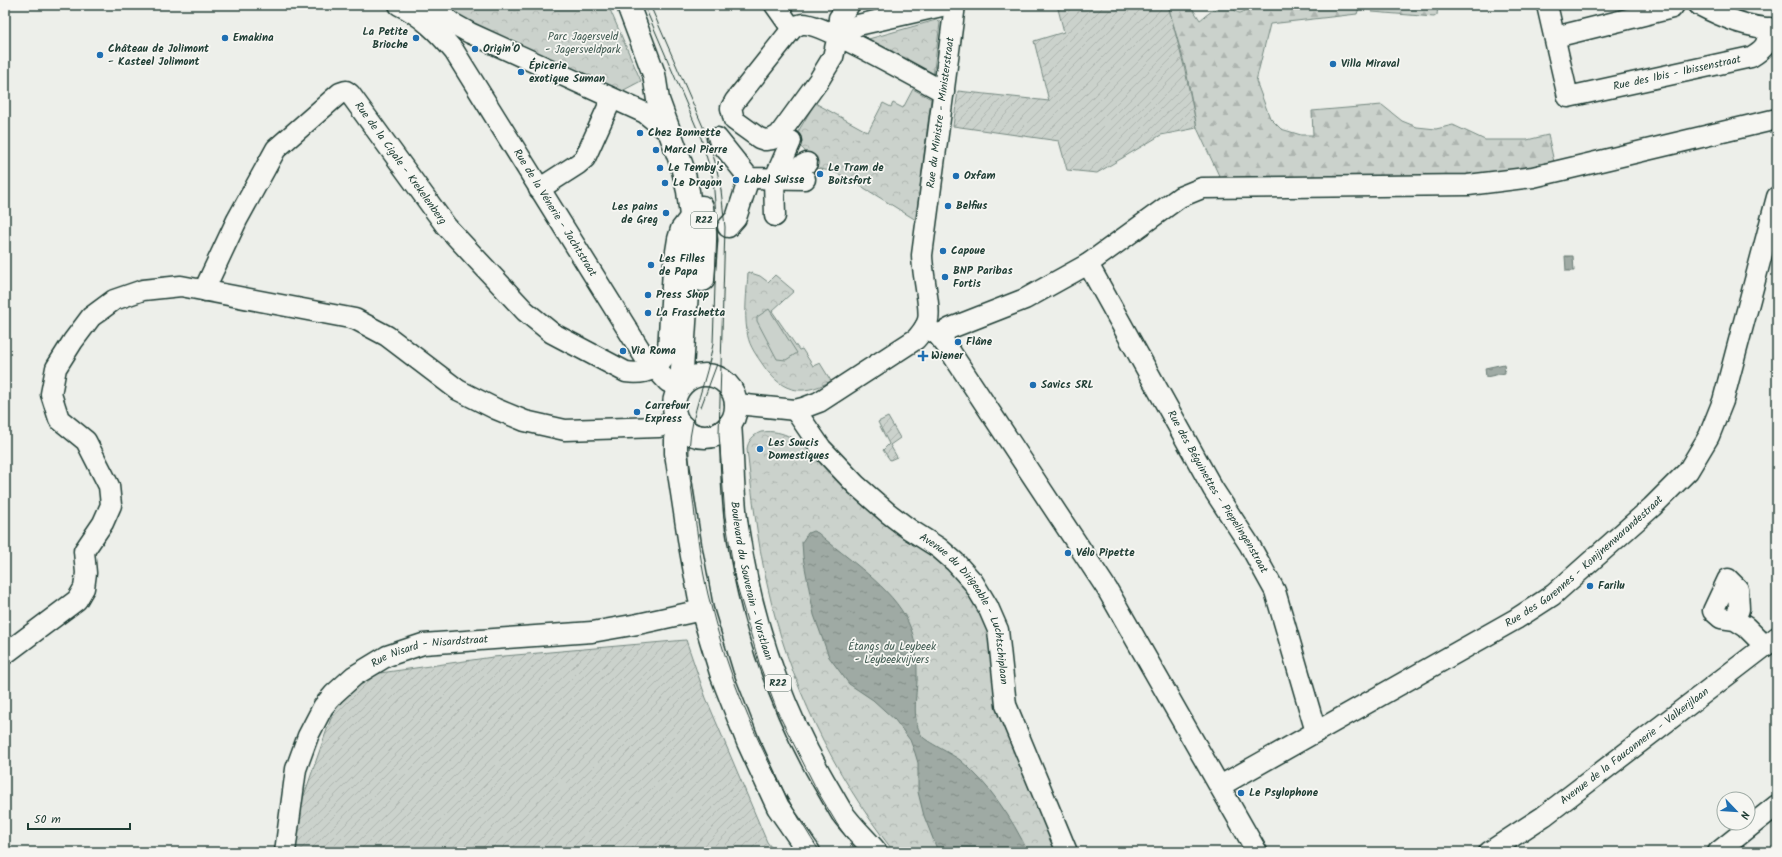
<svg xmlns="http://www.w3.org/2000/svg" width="1782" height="857" viewBox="0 0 1782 857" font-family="Kalam,sans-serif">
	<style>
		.forest { fill: url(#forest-firs); stroke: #758880 }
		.park { fill: url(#park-crowns); stroke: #758880 }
		.garden { fill: url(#garden-furrows); stroke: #758880 }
		.pitch { fill: #cbd2cc; stroke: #758880 }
		.water { fill: url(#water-ripples); stroke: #6c7e77 }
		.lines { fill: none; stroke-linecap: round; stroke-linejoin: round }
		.minor-casing { stroke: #1f3d34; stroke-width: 23 }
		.major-casing { stroke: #1f3d34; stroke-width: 25 }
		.minor { stroke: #f6f6f2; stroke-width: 20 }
		.major { stroke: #f6f6f2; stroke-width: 22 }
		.tram { stroke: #1f3d34; stroke-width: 1 }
		.poi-dot { fill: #1f6fb2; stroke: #f6f6f2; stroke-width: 1.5 }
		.labels { text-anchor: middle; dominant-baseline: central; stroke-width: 3.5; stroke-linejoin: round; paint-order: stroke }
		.shield { fill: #f6f6f2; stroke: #60746d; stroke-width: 1 }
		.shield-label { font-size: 10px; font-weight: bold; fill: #1f3d34 }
		.poi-label { font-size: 11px; font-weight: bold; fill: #1f3d34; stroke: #f6f6f2; text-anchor: start }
		.park-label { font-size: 11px; fill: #415b52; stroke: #f6f6f2 }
		.street-label { font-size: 11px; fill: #1f3d34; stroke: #f6f6f2 }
	</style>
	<defs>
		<pattern id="forest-firs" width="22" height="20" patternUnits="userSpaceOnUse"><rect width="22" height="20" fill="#cbd2cc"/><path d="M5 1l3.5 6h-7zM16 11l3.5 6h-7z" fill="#aeb5b0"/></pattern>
		<pattern id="park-crowns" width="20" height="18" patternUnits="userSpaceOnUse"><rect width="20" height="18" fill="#cbd2cc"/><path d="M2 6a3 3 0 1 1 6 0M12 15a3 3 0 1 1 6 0" fill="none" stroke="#aeb5b0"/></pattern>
		<pattern id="garden-furrows" width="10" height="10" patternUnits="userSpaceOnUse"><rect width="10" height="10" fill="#cbd2cc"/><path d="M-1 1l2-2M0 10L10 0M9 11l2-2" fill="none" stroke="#aeb5b0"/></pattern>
		<pattern id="water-ripples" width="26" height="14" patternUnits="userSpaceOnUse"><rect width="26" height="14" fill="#9faaa4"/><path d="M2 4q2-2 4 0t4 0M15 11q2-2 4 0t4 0" fill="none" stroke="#818c86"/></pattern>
	</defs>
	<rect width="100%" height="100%" fill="#edefea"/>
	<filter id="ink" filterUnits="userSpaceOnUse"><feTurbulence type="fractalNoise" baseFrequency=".025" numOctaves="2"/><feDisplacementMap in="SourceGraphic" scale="8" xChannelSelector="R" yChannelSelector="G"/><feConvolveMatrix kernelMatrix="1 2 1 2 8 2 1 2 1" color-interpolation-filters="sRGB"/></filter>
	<g filter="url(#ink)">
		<!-- forest -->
		<path class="forest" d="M1168,5h22l10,15c8,-6 22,-19 32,-12 3,2 4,5 8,5 5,-1 10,-6 15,-8h105l-3,9 -87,10 -14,57 14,37 11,11 20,6h12l-1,-24 70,-6 20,16 15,6 19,2 17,-4 32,15h42l21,-5 6,27 -25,8 -63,8 -245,2 -24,-52 -11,-58z
			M1372,5h66l-1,10 -3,2 -62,-5 -2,-3z"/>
		<!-- park -->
		<path class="park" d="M438,5h170l33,76 -19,10 -22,2z
			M936,20l3,1 1,2 -7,54 -68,-37z
			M913,89l18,10 -15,121 -68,-42 -14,-6 -27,-6c1,-15 -2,-17 -15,-24l23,-39 53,29 15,-29 8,4 2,-4 10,5z
			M748,272l12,4 8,6 7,-7 19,16 -22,20 27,39 3,-1 11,17 7,-3 11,18c-32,17 -51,10 -70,-19 -7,-10 -13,-19 -14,-31 -3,-19 0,-39 1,-59z
			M761,432c24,-3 38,9 54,25l133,108 33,46 79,241h-166c-61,-78 -106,-172 -127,-268 -10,-45 -15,-90 -20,-135 1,-8 6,-14 14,-17z"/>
		<!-- garden -->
		<path class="garden" d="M1057,5h111l17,65 12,58 -36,7 -64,38 -30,-3 -8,-29 -106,-15 5,-35 91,10 -15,-60 30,-9z
			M888,417l12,21 -10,7 7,12 -7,3 -7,-10 6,-6 -11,-22z
			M686,640l20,58 61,144 8,10h-489l1,-8 51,-146 28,-23 127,-18z"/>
		<!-- pitch -->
		<path class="pitch" d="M769,309l28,44 -11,7 -9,-1 -20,-38v-4z"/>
		<!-- water -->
		<path class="water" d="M1573,256l1,15h-8l-1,-15z
			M1504,364l1,9 -19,4 -1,-9z
			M813,531l5,2c28,25 75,55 90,89 8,16 9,34 9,51 1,20 -7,44 5,63 3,5 30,18 38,24 29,24 52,58 68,92h-88l-3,-3 -13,-33 -6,-24v-29l-3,-10 -5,-13 -15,-20 -22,-20 -24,-16 -20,-27 -15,-42 -11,-58 -1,-15 6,-9z"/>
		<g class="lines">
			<defs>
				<g id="minor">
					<path id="s1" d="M399,5c23,11 39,27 55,46l190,305 24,26 13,3"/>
					<path d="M429,5l23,18 18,10 175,80 27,22"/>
					<path d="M775,5l17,24"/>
					<path d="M849,5l-10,13 -1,18 -5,21 -14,23 -40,55 -7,4 -7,1 -6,-2 -25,-18 -3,-12 4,-7 57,-72c3,-2 7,-5 11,-5 17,-2 120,57 141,68"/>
					<path id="s2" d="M1547,5l21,92 183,-40c15,-9 16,-12 18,-29"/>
					<path d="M1699,5c25,13 49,23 78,24"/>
					<path d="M838,36l20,-11 88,-20"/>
					<path d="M1555,37l117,-29 2,-3"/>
					<path d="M717,138l32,40 56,1"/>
					<path d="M774,180l17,-39"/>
					<path d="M539,189l39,-25 7,-6 23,-51"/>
					<path d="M775,216l-1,-36 33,-17"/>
					<path d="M728,227l8,-9 13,-40"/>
					<path id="s3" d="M1088,264l125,225 36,55 26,47 41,141"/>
					<path id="s4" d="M206,291v-5l31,-66 39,-71 64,-56 6,-2 4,3 96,132 79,85 27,22 74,39c21,3 33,-3 42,-22l5,-80 5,-31 3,-10 10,-13"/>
					<path d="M925,327l13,8 8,10 161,244 150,263"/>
					<path d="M938,335l13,-7 74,-29 63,-35 92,-67 22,-9 266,-3 65,-8 244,-58"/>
					<path id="s5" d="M737,404l58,6 8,-2 16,-6 97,-63c5,-6 10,-11 12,-19 3,-13 -6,-47 -6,-65l33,-250"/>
					<path id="s6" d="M795,410l26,38 35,37 32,28 21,16 30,19 16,14 18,20 15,25 10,23 8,75 61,147"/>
					<path d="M1735,620l-14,-2 -8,-7 15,-32 10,10 1,20 -4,11 11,7 19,19"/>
					<path d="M5,654l72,-54 7,-12 2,-15 -2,-22 19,-28 8,-18 -2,-19 -23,-45 -27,-22 -8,-25 5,-26 17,-27 18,-24 23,-17 29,-10 38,-4 174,33 32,17 71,54 38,19 29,12 40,9 94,-3 18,-7"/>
					<path id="s7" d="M1220,786l296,-167 37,-24 99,-88 36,-36 21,-35 14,-35 54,-204"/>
					<path id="s8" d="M285,852l11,-83 12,-33 15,-29 11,-13 20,-18 33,-20 36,-12 169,-12 46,-8 64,-14"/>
					<path id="s9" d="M1489,852l55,-36 233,-179"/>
					<path d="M1718,852l59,-47"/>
				</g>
				<g id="major">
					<path d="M628,5l26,69 4,26 24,66 6,25 3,25 -2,45 -8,124"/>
					<path d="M702,207l4,33 -3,40"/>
					<circle cx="705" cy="406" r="31"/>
					<path id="s10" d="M730,424c3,35 2,69 7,103 13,89 42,177 87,255 6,10 12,21 18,31 10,14 23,26 34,39"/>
					<path d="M683,427l-7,12v14l14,92 12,65 20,66 26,66 30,65 31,45"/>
				</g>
			</defs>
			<!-- minor casing -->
			<use href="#minor" class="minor-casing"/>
			<!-- major casing -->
			<use href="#major" class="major-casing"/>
			<!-- minor -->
			<use href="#minor" class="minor"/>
			<!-- major -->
			<use href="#major" class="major"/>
			<!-- tram -->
			<path class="tram" d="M644,5l57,133 12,41 4,48 -4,117c-6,37 -22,68 -24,106 -1,22 4,45 6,67 4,30 8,60 16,89 21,85 61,173 109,246
				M650,5l57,131 9,29 5,25 4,37 -6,207 6,82 10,63 25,87 18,47 40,79 19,32 20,28
				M701,407l16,-43"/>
		</g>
	</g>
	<!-- markers -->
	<g class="poi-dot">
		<circle cx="225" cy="38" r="4"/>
		<circle cx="416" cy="38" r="4"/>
		<circle cx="475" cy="49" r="4"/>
		<circle cx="100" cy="55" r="4"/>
		<circle cx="1333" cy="64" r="4"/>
		<circle cx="521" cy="72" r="4"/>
		<circle cx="640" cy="133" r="4"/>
		<circle cx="656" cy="150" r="4"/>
		<circle cx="660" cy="168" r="4"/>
		<circle cx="820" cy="174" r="4"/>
		<circle cx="956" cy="176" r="4"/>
		<circle cx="736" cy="180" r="4"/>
		<circle cx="665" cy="183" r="4"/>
		<circle cx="948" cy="206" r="4"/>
		<circle cx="666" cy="213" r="4"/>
		<circle cx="943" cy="251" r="4"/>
		<circle cx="651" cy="265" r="4"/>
		<circle cx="945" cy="277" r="4"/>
		<circle cx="648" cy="295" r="4"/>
		<circle cx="648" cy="313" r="4"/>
		<circle cx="958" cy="342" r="4"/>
		<circle cx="623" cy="351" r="4"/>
		<path d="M921 350h4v4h4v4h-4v4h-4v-4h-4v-4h4z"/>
		<circle cx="1033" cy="385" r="4"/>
		<circle cx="637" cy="412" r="4"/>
		<circle cx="760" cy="449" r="4"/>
		<circle cx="1068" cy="553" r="4"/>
		<circle cx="1590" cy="586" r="4"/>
		<circle cx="1241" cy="793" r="4"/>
	</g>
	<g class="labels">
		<!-- shield labels -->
		<g class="shield">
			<rect x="691" y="212" width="26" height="16" rx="3"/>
			<rect x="765" y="675" width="26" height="16" rx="3"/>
		</g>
		<g class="shield-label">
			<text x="704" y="220">R22</text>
			<text x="778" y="683">R22</text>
		</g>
		<!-- poi labels -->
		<g class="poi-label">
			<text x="408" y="32" text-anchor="end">La Petite<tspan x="408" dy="13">Brioche</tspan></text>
			<text x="233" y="38">Emakina</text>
			<text x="108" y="49">Château de Jolimont<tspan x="108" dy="13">- Kasteel Jolimont</tspan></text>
			<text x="483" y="49">Origin'O</text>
			<text x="1341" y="64">Villa Miraval</text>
			<text x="529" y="66">Épicerie<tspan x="529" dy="13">exotique Suman</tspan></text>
			<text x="648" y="133">Chez Bonnette</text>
			<text x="664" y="150">Marcel Pierre</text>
			<text x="668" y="168">Le Temby's</text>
			<text x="828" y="168">Le Tram de<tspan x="828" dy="13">Boitsfort</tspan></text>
			<text x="964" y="176">Oxfam</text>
			<text x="744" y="180">Label Suisse</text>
			<text x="673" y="183">Le Dragon</text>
			<text x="956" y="206">Belfius</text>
			<text x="658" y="207" text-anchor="end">Les pains<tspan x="658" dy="13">de Greg</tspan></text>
			<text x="951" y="251">Capoue</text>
			<text x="659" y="259">Les Filles<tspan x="659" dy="13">de Papa</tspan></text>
			<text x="953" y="271">BNP Paribas<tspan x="953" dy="13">Fortis</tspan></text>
			<text x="656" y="295">Press Shop</text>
			<text x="656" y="313">La Fraschetta</text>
			<text x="966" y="342">Flâne</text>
			<text x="631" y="351">Via Roma</text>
			<text x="931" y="356">Wiener</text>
			<text x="1041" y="385">Savics SRL</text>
			<text x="645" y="406">Carrefour<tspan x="645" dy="13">Express</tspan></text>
			<text x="768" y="443">Les Soucis<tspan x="768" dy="13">Domestiques</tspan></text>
			<text x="1076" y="553">Vélo Pipette</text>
			<text x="1598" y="586">Farilu</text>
			<text x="1249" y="793">Le Psylophone</text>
		</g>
		<!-- park labels -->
		<g class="park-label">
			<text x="583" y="37">Parc Jagersveld<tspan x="583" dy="13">- Jagersveldpark</tspan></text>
			<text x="892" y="647">Étangs du Leybeek<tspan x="892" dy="13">- Leybeekvijvers</tspan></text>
		</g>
		<!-- street labels -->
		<g class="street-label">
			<text stroke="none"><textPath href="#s2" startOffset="206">Rue des Ibis - Ibissenstraat</textPath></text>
			<text stroke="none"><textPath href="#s5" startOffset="431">Rue du Ministre - Ministerstraat</textPath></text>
			<text stroke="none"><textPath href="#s4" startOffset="341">Rue de la Cigale - Krekelenberg</textPath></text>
			<text stroke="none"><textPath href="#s1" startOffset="263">Rue de la Vénerie - Jachtstraat</textPath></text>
			<text stroke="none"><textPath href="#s3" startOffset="262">Rue des Béguinettes - Piepelingenstraat</textPath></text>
			<text stroke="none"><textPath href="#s7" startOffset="429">Rue des Garennes - Konijnenwarandestraat</textPath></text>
			<text stroke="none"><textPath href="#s10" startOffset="159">Boulevard du Souverain - Vorstlaan</textPath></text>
			<text stroke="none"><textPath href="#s6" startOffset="269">Avenue du Dirigeable - Luchtschiplaan</textPath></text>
			<text stroke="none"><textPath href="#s8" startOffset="277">Rue Nisard - Nisardstraat</textPath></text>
			<text stroke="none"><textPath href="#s9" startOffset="180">Avenue de la Fauconnerie - Valkerijlaan</textPath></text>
		</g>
	</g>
	<!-- margin -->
	<rect width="1782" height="857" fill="none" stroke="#f6f6f2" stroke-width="20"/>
	<rect x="10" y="10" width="1762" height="837" fill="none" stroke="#1f3d34" stroke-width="1.5" filter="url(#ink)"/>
	<!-- north arrow -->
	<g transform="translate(1736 811) rotate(115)"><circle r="19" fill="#f6f6f2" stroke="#a0aca6"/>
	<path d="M0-3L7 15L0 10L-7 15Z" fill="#1f6fb2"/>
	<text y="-6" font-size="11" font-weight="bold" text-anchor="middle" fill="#1f3d34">N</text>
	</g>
	<!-- scale -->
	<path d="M28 823v6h102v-6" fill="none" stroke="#1f3d34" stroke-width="2"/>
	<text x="34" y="823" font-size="12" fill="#1f3d34" stroke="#f6f6f2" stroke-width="3" paint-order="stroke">50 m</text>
</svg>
